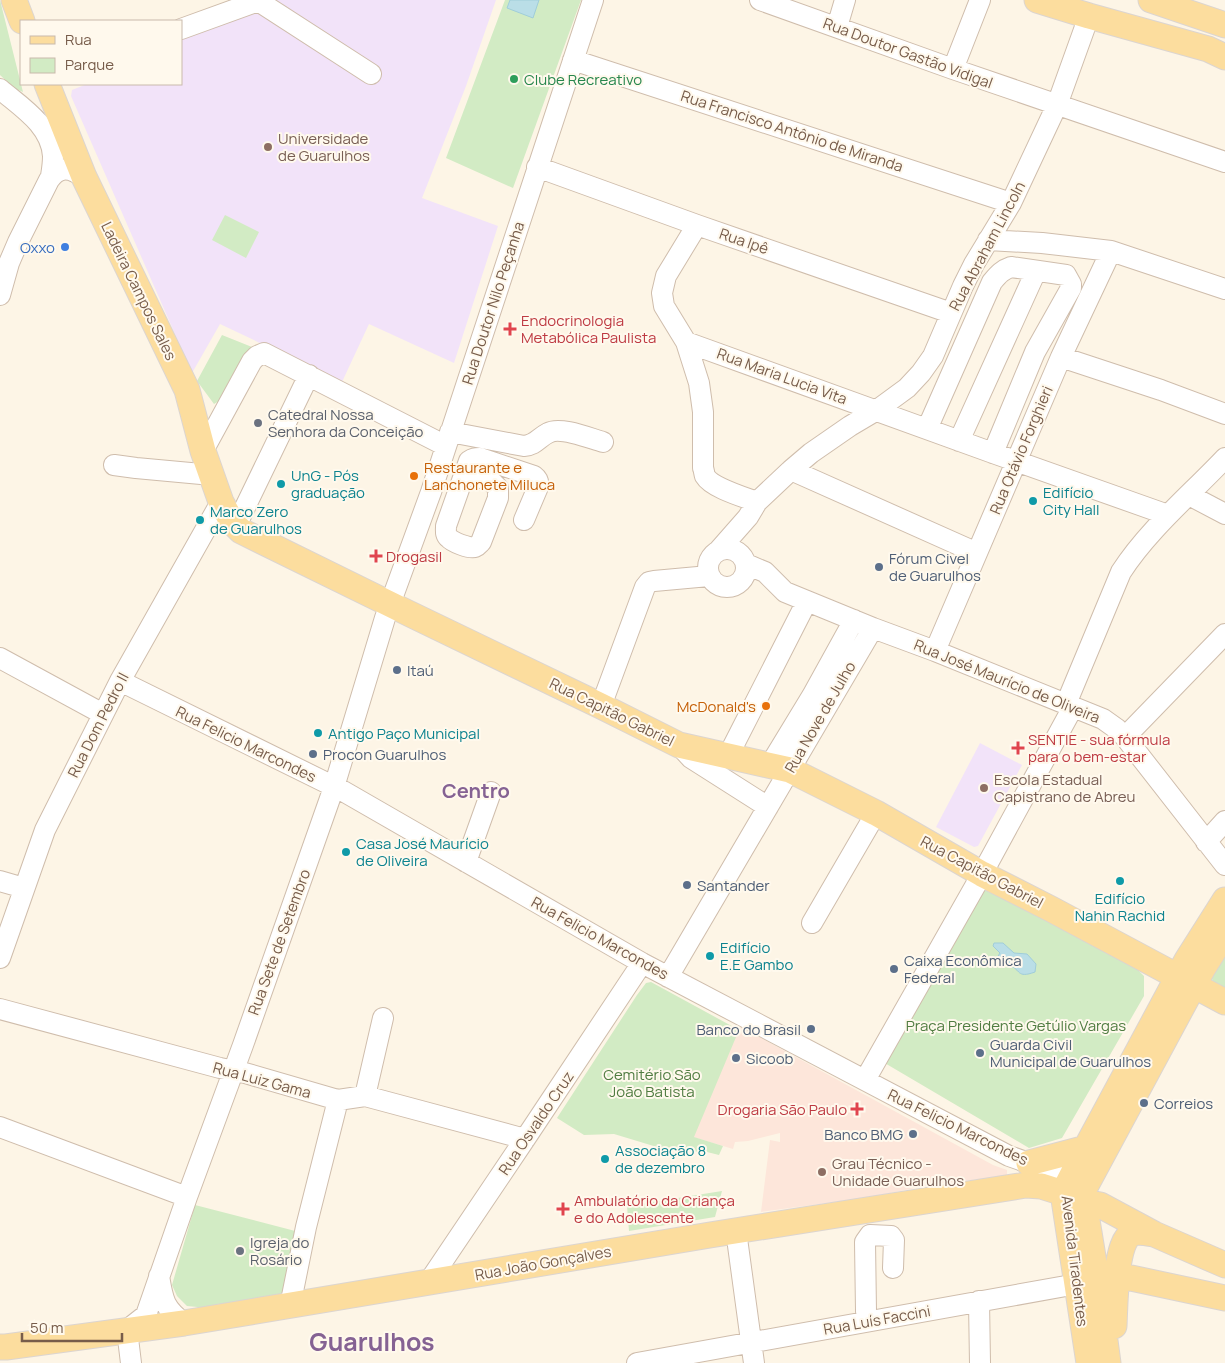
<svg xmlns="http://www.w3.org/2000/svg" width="1225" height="1363" viewBox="0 0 1225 1363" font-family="Manrope,sans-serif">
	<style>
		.commercial { fill: #fde6da }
		.education { fill: #f2e3f9 }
		.green { fill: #d2ebc4 }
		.water { fill: #badee7; stroke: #a0cdd9 }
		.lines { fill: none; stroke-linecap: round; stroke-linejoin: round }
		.minor-casing { stroke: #cfbdac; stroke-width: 22 }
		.major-casing { stroke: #dcd5d0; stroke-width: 27 }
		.minor { stroke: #fff; stroke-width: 20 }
		.major { stroke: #fcdd9e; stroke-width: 25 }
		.leisure-dot { fill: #2e9e5b; stroke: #fff9ed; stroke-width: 2 }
		.education-dot { fill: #8d6e63; stroke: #fff9ed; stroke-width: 2 }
		.shop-dot { fill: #3f7fe0; stroke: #fff9ed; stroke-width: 2 }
		.health-dot { fill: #e0444e; stroke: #fff9ed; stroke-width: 2 }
		.worship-dot { fill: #6b7280; stroke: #fff9ed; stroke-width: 2 }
		.food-dot { fill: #e8710a; stroke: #fff9ed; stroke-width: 2 }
		.culture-dot { fill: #0f9aa8; stroke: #fff9ed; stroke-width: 2 }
		.service-dot { fill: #5c6f8a; stroke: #fff9ed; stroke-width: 2 }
		.labels { text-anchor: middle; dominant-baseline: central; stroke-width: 4; stroke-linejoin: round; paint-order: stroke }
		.street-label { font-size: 15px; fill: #775c4a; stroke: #fff9ed }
		.leisure-label { font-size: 15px; fill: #27864d; stroke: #fff9ed; text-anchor: start }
		.education-label { font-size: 15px; fill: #785e54; stroke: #fff9ed; text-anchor: start }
		.shop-label { font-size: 15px; fill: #366cbe; stroke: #fff9ed; text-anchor: end }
		.health-label { font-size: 15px; fill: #be3a42; stroke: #fff9ed; text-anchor: start }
		.worship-label { font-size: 15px; fill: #5b616d; stroke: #fff9ed; text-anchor: start }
		.food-label { font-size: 15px; fill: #c56008; stroke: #fff9ed; text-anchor: start }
		.culture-label { font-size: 15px; fill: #0d838f; stroke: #fff9ed; text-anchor: start }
		.service-label { font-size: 15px; fill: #4e5e75; stroke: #fff9ed; text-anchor: start }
		.park-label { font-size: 15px; fill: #517d42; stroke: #fff9ed }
		.district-label { font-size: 20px; font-weight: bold; fill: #856293; stroke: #fff9ed }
		.town-label { font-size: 25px; font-weight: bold; fill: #856293; stroke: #fff9ed }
	</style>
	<rect width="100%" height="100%" fill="#fdf5e6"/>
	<!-- commercial -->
	<path class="commercial" d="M741,1027l252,138 14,5v6l-71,8 -72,14 -103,14 9,-72 10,2v-9l-32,8 -13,1 -2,7 -40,-12 43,-101z"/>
	<!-- education -->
	<path class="education" d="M244,0h252l-30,86 -44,112 76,28 -44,137 -85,-39 -27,58 -122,-58 -28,49 -121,-277 1,-6 15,-6h94v-46z
		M980,743l42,22 -44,81 -4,1 -38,-20z"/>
	<!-- green -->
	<path class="green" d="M0,0l23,92 -9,-4 -14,-13z
		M505,0h76l-68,188 -67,-30z
		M225,215l34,17 -13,26 -34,-18z
		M222,335l30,12 -28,51 -10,6 -17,-23z
		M986,886l145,77 13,13v20l-82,142 -33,10 -146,-86z
		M1225,946v44l-12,-9 -3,-6z
		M651,982l88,48 -45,107 29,9 -4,9 -12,-3 -1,1 -49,-6 -43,-13 -30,1 -27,-17 80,-123 9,-12z
		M722,1191l-7,26 -86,14 -2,-25z
		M195,1205l104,27 -16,68 -75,8 -21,-2 -10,-10 -5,-11z"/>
	<!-- water -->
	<path class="water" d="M510,0h29l-6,18 -26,-10z
		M994,943h9l11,10 13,1 9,10 -1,8c-19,7 -14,-3 -25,-6 -4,-2 -9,-1 -13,-2l-2,-3 5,-8 -7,-7z"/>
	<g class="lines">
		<defs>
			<path id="minor" d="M760,0l193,69 272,93
				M258,1l113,73
				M837,27l8,-27
				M181,29l80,-29
				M573,60l438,143
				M953,69l27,-69
				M0,89c21,18 51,36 53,67 0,7 -1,14 -2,20
				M537,167l160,58 254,88
				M697,225l-31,51 -4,17 2,13 22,36 13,41 4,29v56c1,2 1,5 2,8 7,12 39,21 52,26
				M988,240l54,3 69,8 114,38
				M0,295l9,-32 9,-21 31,-62c11,-15 21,-12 35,-3
				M686,342l307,111 175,62
				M1061,357l100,33 64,24
				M927,429l65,-147c6,-7 10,-12 19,-15l55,8 5,9v4l-36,64 -42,101
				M450,432l74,14c12,-1 14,-8 24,-13 12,-7 41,5 55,9
				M959,441l77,-170
				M203,451l49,-90 5,-5 7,-3 182,93
				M114,465l22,3 76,7
				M791,470l186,83
				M465,473l26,8 7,7v10l-17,44c-2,2 -3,4 -6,5 -5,2 -23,-5 -26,-9 -4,-3 -3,-7 -3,-12l23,-65c4,-3 6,-3 11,-3l54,18c4,3 5,6 4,11l-14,33
				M1189,495l36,19
				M236,526l73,-151
				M708 568a19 19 0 1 1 38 0a19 19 0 1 1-38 0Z
				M719,550l29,-33 9,-15 34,-32 20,-17 39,-27 27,-16 30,-22 14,-15 12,-17 30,-70 11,-22 37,-61 46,-98 32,-89
				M746,564l19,8 20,20 88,36 62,23 168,68 14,10 8,8 100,128
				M935,651l126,-294 50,-106
				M0,658l103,56
				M120,681l223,110 299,172 367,193 45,16 15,9
				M1066,704l55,-132c27,-42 70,-78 104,-114
				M601,706l44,-119 4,-5 5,-1 55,-5
				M1125,737l100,-103
				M679,745l12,13 77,49
				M728,756l79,-155
				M770,765l42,-69 42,-76
				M1206,842l19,-21
				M466,862l25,-70
				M0,881l24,7
				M812,923l64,-110
				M0,958l45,-128 75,-149 101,-179
				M668,977l205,-349
				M0,1009l220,59 25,5 93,27 27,-4 160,43
				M865,1080l117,-206 91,-167
				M365,1096l18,-78
				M0,1127l187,70
				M736,1231l18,132
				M159,1276c4,24 5,32 25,47
				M428,1283l97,-144 117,-176
				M979,1301l1,62
				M290,1306l16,-79 32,-127
				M868,1321l-2,-10 -1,-69 5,-7 21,1 3,4 -1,28
				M131,1363l-4,-33 19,-15 41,-118 56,-152 91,-258 51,-169 46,-126 162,-492
				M637,1363l440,-79"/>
			<path id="major" d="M14,0l8,21
				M1037,0l52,16 119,33 17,8
				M1151,0l74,25
				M47,84l37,93 103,213 16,61 18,51 10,18 5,6 5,5 167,82 193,93 78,39 111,25 86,43 106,61 69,35 174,93
				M1029,1163l57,-15 11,-1
				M1101,1281l30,-3 94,20
				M1114,1326c1,-18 1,-84 17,-92 6,-3 16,-1 23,0
				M0,1347h6l178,-24 526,-88 316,-50 15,1 22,7 21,9 16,3 54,29 71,31
				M1089,1363l-26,-170 23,-45 101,-188 38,-60
				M1108,1363l-11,-82 -13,-79v-13l119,-221 22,-35"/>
		</defs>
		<!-- minor casing -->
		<use href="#minor" class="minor-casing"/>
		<!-- major casing -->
		<use href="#major" class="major-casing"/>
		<!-- minor -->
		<use href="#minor" class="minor"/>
		<!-- major -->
		<use href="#major" class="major"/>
	</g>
	<!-- markers -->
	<circle class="leisure-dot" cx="514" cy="79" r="5"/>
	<g class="education-dot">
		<circle cx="268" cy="147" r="5"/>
		<circle cx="984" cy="788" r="5"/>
		<circle cx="822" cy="1172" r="5"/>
	</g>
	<circle class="shop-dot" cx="65" cy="247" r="5"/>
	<g class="health-dot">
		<path d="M507.5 321.5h5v5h5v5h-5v5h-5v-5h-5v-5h5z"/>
		<path d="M373.5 548.5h5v5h5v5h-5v5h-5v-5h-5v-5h5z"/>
		<path d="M1015.5 740.5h5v5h5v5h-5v5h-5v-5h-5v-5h5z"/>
		<path d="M854.5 1101.5h5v5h5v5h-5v5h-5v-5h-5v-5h5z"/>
		<path d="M560.5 1201.5h5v5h5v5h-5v5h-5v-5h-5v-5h5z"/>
	</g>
	<g class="worship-dot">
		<circle cx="258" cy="423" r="5"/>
		<circle cx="240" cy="1251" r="5"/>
	</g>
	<g class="food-dot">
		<circle cx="414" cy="476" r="5"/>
		<circle cx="766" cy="706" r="5"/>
	</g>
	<g class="culture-dot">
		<circle cx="281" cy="484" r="5"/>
		<circle cx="1033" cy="501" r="5"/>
		<circle cx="200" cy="520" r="5"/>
		<circle cx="318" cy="733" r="5"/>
		<circle cx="346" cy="852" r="5"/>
		<circle cx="1120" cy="881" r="5"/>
		<circle cx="710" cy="956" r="5"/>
		<circle cx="605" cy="1159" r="5"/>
	</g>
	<g class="service-dot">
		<circle cx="879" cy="567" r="5"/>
		<circle cx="397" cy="670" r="5"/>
		<circle cx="313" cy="754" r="5"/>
		<circle cx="687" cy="885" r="5"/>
		<circle cx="894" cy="969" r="5"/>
		<circle cx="811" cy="1029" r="5"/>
		<circle cx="980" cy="1053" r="5"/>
		<circle cx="736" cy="1058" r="5"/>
		<circle cx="1144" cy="1103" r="5"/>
		<circle cx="913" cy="1134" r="5"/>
	</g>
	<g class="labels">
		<!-- street labels -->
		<g class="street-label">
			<text transform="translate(908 53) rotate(20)">Rua Doutor Gastão Vidigal</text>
			<text transform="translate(792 131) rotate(18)">Rua Francisco Antônio de Miranda</text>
			<text transform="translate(744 241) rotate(19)">Rua Ipê</text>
			<text transform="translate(987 246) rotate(-62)">Rua Abraham Lincoln</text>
			<text transform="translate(139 291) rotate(64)">Ladeira Campos Sales</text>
			<text transform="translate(493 303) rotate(-72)">Rua Doutor Nilo Peçanha</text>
			<text transform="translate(782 376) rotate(20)">Rua Maria Lucia Vita</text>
			<text transform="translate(1021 450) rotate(-67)">Rua Otávio Forghieri</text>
			<text transform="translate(1007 681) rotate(22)">Rua José Maurício de Oliveira</text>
			<text transform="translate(612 712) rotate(26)">Rua Capitão Gabriel</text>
			<text transform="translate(820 717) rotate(-60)">Rua Nove de Julho</text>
			<text transform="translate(98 725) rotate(-63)">Rua Dom Pedro II</text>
			<text transform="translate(246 744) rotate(26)">Rua Felicio Marcondes</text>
			<text transform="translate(982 872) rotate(28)">Rua Capitão Gabriel</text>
			<text transform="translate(600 938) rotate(29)">Rua Felicio Marcondes</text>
			<text transform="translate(279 942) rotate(-70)">Rua Sete de Setembro</text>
			<text transform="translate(262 1080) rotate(15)">Rua Luiz Gama</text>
			<text transform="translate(536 1123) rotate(-56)">Rua Osvaldo Cruz</text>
			<text transform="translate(958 1127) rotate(26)">Rua Felicio Marcondes</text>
			<text transform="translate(1075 1261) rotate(83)">Avenida Tiradentes</text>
			<text transform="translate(543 1263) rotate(-10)">Rua João Gonçalves</text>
			<text transform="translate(877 1320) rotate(-10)">Rua Luís Faccini</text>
		</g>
		<!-- leisure labels -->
		<g class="leisure-label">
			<text x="524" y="79">Clube Recreativo</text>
		</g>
		<!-- education labels -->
		<g class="education-label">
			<text x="278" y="138">Universidade<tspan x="278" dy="17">de Guarulhos</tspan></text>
			<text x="994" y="779">Escola Estadual<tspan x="994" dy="17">Capistrano de Abreu</tspan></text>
			<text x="832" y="1163">Grau Técnico -<tspan x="832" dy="17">Unidade Guarulhos</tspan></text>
		</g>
		<!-- shop labels -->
		<g class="shop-label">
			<text x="55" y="247">Oxxo</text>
		</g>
		<!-- health labels -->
		<g class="health-label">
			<text x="521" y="320">Endocrinologia<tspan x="521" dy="17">Metabólica Paulista</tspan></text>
			<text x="386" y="556">Drogasil</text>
			<text x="1028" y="739">SENTIE - sua fórmula<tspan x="1028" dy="17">para o bem-estar</tspan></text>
			<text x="847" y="1109" text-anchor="end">Drogaria São Paulo</text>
			<text x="574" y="1200">Ambulatório da Criança<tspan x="574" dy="17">e do Adolescente</tspan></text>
		</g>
		<!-- worship labels -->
		<g class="worship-label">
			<text x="268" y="414">Catedral Nossa<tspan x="268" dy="17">Senhora da Conceição</tspan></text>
			<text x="250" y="1242">Igreja do<tspan x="250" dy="17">Rosário</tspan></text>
		</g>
		<!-- food labels -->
		<g class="food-label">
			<text x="424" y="467">Restaurante e<tspan x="424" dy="17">Lanchonete Miluca</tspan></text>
			<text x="756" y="706" text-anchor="end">McDonald's</text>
		</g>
		<!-- culture labels -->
		<g class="culture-label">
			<text x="291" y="475">UnG - Pós<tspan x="291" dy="17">graduação</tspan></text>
			<text x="1043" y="492">Edifício<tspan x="1043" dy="17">City Hall</tspan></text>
			<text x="210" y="511">Marco Zero<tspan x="210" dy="17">de Guarulhos</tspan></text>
			<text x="328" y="733">Antigo Paço Municipal</text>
			<text x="356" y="843">Casa José Maurício<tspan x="356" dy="17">de Oliveira</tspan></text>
			<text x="1120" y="898" text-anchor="middle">Edifício<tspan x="1120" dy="17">Nahin Rachid</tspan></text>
			<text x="720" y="947">Edifício<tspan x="720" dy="17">E.E Gambo</tspan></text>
			<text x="615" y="1150">Associação 8<tspan x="615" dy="17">de dezembro</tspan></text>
		</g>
		<!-- service labels -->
		<g class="service-label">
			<text x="889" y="558">Fórum Civel<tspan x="889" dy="17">de Guarulhos</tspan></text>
			<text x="407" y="670">Itaú</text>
			<text x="323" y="754">Procon Guarulhos</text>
			<text x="697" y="885">Santander</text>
			<text x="904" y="960">Caixa Econômica<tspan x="904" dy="17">Federal</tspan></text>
			<text x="801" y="1029" text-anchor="end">Banco do Brasil</text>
			<text x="990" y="1044">Guarda Civil<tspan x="990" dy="17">Municipal de Guarulhos</tspan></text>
			<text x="746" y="1058">Sicoob</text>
			<text x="1154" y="1103">Correios</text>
			<text x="903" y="1134" text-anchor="end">Banco BMG</text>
		</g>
		<!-- park labels -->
		<g class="park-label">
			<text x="1016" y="1025">Praça Presidente Getúlio Vargas</text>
			<text x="652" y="1074">Cemitério São<tspan x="652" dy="17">João Batista</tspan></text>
		</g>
		<!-- district labels -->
		<g class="district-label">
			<text x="476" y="790">Centro</text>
		</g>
		<!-- town labels -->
		<g class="town-label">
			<text x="372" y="1341">Guarulhos</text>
		</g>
	</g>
	<!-- legend -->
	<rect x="20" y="20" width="162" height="65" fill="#fff9ed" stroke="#c9baac"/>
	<rect x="30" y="36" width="25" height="8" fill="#fcdd9e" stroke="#c9baac"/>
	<text x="65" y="45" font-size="15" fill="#775c4a">Rua</text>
	<rect x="30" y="58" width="25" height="15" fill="#d2ebc4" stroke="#c9baac"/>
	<text x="65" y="70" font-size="15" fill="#775c4a">Parque</text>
	<!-- scale -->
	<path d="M22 1333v8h100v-8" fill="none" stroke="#775c4a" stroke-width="2.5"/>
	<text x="30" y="1333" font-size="15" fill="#775c4a" stroke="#fff9ed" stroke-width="4" paint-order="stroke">50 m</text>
</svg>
